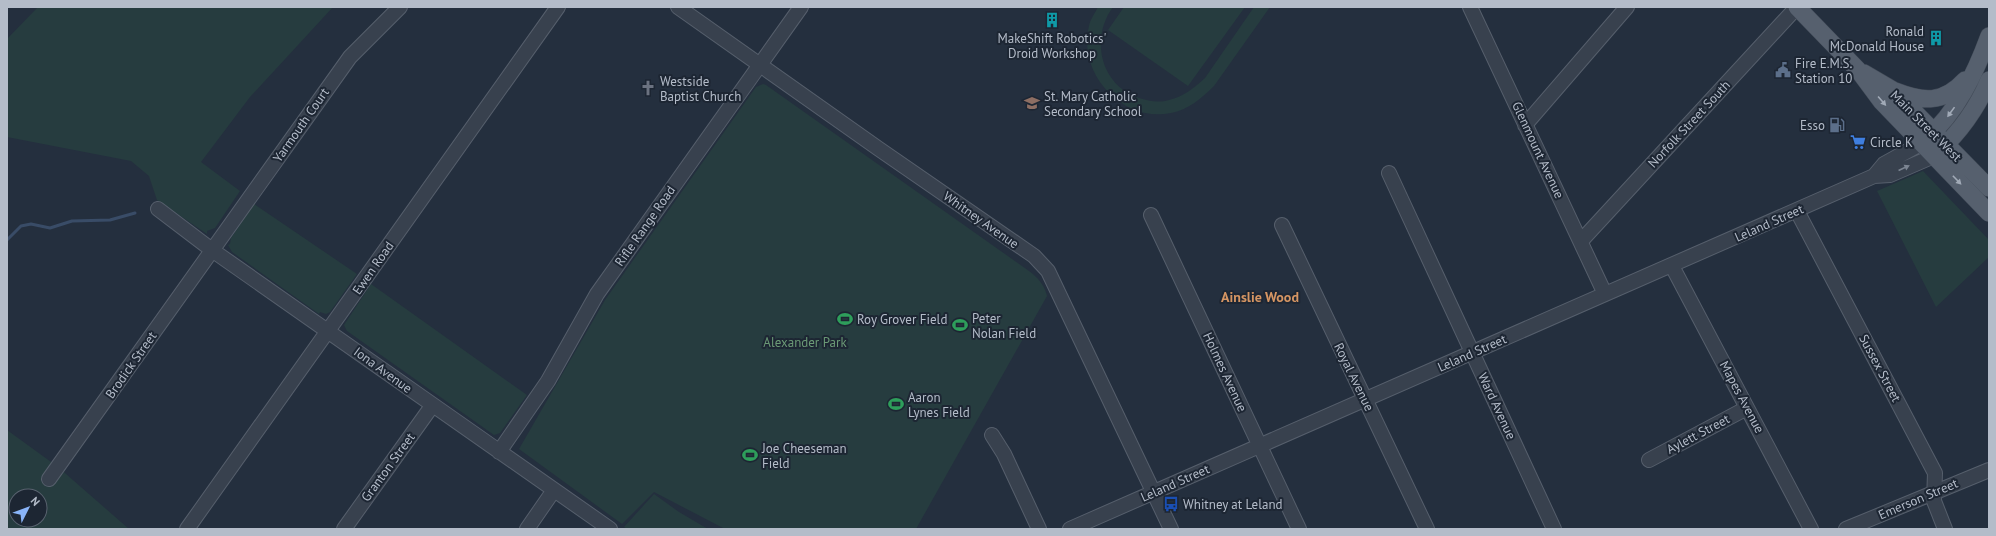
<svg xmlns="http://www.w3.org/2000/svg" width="1996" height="536" viewBox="0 0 1996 536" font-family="'PT Sans',sans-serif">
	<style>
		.green { fill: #263c3f; fill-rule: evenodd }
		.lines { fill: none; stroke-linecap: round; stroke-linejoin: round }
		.stream { stroke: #394c67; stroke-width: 3 }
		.minor-casing { stroke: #565f6c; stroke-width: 16 }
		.major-casing { stroke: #414a57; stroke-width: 18 }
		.minor { stroke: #38414e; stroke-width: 14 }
		.major { stroke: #56606e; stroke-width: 17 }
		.oneway { fill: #a1aab7 }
		.oneway2 { fill: #7c8592 }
		.labels { text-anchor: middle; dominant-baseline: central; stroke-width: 4; stroke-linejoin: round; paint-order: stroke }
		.poi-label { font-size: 13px; fill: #b4bcc9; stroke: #1d2633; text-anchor: start }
		.street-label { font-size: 13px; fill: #b4bcc9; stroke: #1d2633 }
		.park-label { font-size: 13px; fill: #6b9a76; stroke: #1d2633 }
		.neighbourhood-label { font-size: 14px; font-weight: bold; fill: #d59563; stroke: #1d2633 }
	</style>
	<rect width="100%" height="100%" fill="#242f3e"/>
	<!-- green -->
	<path class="green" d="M38,7h295l-83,90 -49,65 39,29 -25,37 -8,3v3l-50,-34 -8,-24 -18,-15 -124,-24v-98z
		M1098,7h15c-23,31 -13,78 26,91 9,3 20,5 30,2 14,-3 25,-12 36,-22l49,-71h16l-56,79c-12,12 -26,24 -43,27 -48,10 -94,-39 -82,-87 1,-6 6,-13 9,-19z
		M1124,7h121l-57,79 -80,-56z
		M763,84l3,1 263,186c9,7 15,13 18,25l-131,233h-191l-71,-37 -32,32 -103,-75 86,-149 151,-213z
		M1923,171l66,69v17l-53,50 -59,-116z
		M254,204l103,70 -27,38 -4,2 -6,-2 -1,2 -87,-62 -4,-7 2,-1 1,-6z
		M371,284l156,111 -27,38 -6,2 -147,-104 -3,-6z
		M7,430l51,37 71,62h-122zM16,496h24v24h-24z
		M654,494l25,18 29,17h-81l-3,-2z"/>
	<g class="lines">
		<!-- stream -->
		<path class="stream" d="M7,240l14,-14 10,-2 19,4 22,-7 38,-1 25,-7"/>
		<defs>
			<path id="minor" d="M678,7l201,142 155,107 14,15 123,258
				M1470,7l135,287
				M1525,125l102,-118
				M1389,173l165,356
				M1874,176l10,-12 38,-21
				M158,209l54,41 398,279
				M1797,211l138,262 -1,28 11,28
				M1151,215l148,314
				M1282,225l145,304
				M1581,241l216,-234
				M1672,266l139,263
				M992,435l12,19 35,75
				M499,452l49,-71 49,-87 204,-287
				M1649,460l98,-52
				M49,479l301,-422 50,-50
				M187,529l371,-522
				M344,529l88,-123
				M527,529l27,-39
				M1070,529l804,-353 16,-1 44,-19
				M1846,529l143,-59"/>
			<path id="major" d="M1797,7l61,63 23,31 108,112
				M1864,73l29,17 96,98
				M1895,91c28,11 48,13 70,-11
				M1926,139c31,-27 49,-65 63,-103
				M1938,152c22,-20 40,-46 51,-72"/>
		</defs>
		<!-- minor casing -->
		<use href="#minor" class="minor-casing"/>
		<!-- major casing -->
		<use href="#major" class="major-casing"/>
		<!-- minor -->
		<use href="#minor" class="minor"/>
		<!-- major -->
		<use href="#major" class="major"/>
	</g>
	<!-- one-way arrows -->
	<defs><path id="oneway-solid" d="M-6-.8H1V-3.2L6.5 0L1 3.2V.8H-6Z"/></defs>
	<g class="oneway">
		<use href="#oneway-solid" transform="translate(1882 101) rotate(49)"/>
		<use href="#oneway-solid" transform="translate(1951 112) rotate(126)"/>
		<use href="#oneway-solid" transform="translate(1957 180) rotate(46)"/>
	</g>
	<use class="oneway2" href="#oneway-solid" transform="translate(1904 168) rotate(-25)"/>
	<!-- icons -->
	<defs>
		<symbol id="building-bare" viewBox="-9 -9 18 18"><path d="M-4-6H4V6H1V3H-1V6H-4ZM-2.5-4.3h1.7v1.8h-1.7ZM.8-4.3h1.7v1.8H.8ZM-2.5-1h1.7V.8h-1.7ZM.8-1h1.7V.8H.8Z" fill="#0f9aa8" stroke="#1d2633" stroke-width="2.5" paint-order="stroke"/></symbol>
		<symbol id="civic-bare" viewBox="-9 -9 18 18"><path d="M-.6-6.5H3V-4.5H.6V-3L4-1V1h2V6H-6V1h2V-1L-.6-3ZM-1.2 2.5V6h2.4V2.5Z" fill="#5c6f8a" stroke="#1d2633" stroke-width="2.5" paint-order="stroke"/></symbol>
		<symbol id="church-bare" viewBox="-9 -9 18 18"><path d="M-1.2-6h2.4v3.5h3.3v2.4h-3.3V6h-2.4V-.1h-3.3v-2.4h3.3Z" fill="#6b7280" stroke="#1d2633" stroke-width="2.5" paint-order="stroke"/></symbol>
		<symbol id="school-bare" viewBox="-9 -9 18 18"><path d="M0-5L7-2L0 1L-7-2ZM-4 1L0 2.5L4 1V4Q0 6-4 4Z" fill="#8d6e63" stroke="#1d2633" stroke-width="2.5" paint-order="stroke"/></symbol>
		<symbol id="fuel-bare" viewBox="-9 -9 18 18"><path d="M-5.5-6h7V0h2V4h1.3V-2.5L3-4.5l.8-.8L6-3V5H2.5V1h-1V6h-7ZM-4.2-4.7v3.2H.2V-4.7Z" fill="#5c6f8a" stroke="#1d2633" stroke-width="2.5" paint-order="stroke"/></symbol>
		<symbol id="supermarket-bare" viewBox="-9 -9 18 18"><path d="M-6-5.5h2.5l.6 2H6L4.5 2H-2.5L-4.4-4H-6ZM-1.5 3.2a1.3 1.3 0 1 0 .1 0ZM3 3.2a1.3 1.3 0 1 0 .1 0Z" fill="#3f7fe0" stroke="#1d2633" stroke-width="2.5" paint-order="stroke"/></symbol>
		<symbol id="stadium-bare" viewBox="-9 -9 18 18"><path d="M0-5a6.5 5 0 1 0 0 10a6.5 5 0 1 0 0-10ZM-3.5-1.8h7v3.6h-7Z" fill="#2e9e5b" stroke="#1d2633" stroke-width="2.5" paint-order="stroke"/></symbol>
		<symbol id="bus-bare" viewBox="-9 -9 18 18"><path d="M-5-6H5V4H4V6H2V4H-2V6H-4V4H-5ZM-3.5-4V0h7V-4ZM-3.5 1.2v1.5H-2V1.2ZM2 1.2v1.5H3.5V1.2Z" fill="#1a4fb4" stroke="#1d2633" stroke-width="2.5" paint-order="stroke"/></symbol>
	</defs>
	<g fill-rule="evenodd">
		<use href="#building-bare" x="1041" y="9" width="22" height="22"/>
		<use href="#building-bare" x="1925" y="27" width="22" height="22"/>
		<use href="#civic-bare" x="1772" y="59" width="22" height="22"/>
		<use href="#church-bare" x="637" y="77" width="22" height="22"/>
		<use href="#school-bare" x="1021" y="92" width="22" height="22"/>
		<use href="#fuel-bare" x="1826" y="114" width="22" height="22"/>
		<use href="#supermarket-bare" x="1847" y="131" width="22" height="22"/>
		<use href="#stadium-bare" x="834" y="308" width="22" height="22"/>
		<use href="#stadium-bare" x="949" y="314" width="22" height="22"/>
		<use href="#stadium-bare" x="885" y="393" width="22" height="22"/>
		<use href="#stadium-bare" x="739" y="444" width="22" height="22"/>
		<use href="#bus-bare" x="1160" y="493" width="22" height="22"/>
	</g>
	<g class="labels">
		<!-- poi labels -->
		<g class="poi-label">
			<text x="1924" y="31" text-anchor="end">Ronald<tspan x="1924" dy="15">McDonald House</tspan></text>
			<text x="1052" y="38" text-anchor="middle">MakeShift Robotics'<tspan x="1052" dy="15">Droid Workshop</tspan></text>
			<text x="1795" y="63">Fire E.M.S.<tspan x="1795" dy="15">Station 10</tspan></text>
			<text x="660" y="81">Westside<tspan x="660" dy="15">Baptist Church</tspan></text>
			<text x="1044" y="96">St. Mary Catholic<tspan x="1044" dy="15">Secondary School</tspan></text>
			<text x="1825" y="125" text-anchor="end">Esso</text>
			<text x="1870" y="142">Circle K</text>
			<text x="972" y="318">Peter<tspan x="972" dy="15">Nolan Field</tspan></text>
			<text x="857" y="319">Roy Grover Field</text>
			<text x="908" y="397">Aaron<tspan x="908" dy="15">Lynes Field</tspan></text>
			<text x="762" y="448">Joe Cheeseman<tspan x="762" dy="15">Field</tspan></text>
			<text x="1183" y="504">Whitney at Leland</text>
		</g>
		<!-- street labels -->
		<g class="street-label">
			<text transform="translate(1689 124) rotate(-47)">Norfolk Street South</text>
			<text transform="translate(301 125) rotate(-55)">Yarmouth Court</text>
			<text transform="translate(1926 126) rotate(45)">Main Street West</text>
			<text transform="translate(1538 150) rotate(65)">Glenmount Avenue</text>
			<text transform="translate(981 220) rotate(35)">Whitney Avenue</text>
			<text transform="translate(1769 223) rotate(-24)">Leland Street</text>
			<text transform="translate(645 226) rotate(-55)">Rifle Range Road</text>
			<text transform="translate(373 268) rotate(-55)">Ewen Road</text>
			<text transform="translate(1472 353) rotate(-24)">Leland Street</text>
			<text transform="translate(131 365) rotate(-55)">Brodick Street</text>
			<text transform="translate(1880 368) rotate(62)">Sussex Street</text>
			<text transform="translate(383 370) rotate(36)">Iona Avenue</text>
			<text transform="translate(1225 372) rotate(65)">Holmes Avenue</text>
			<text transform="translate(1354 377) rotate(64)">Royal Avenue</text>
			<text transform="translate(1742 397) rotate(62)">Mapes Avenue</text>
			<text transform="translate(1497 406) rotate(65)">Ward Avenue</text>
			<text transform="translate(1698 434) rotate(-28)">Aylett Street</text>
			<text transform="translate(388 467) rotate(-54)">Granton Street</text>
			<text transform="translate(1175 483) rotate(-24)">Leland Street</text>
			<text transform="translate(1918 499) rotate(-23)">Emerson Street</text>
		</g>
		<!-- park labels -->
		<g class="park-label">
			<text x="805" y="342">Alexander Park</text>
		</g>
		<!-- neighbourhood labels -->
		<g class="neighbourhood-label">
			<text x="1260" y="297">Ainslie Wood</text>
		</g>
	</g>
	<!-- border -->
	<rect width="1996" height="536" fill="none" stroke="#b4bcc9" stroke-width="16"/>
	<!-- north arrow -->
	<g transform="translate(28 508) rotate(48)"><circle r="19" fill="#1d2633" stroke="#59626f"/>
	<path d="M0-3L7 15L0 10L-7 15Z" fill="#8ab4f8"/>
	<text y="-6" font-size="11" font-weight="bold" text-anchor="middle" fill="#b4bcc9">N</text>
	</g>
</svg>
